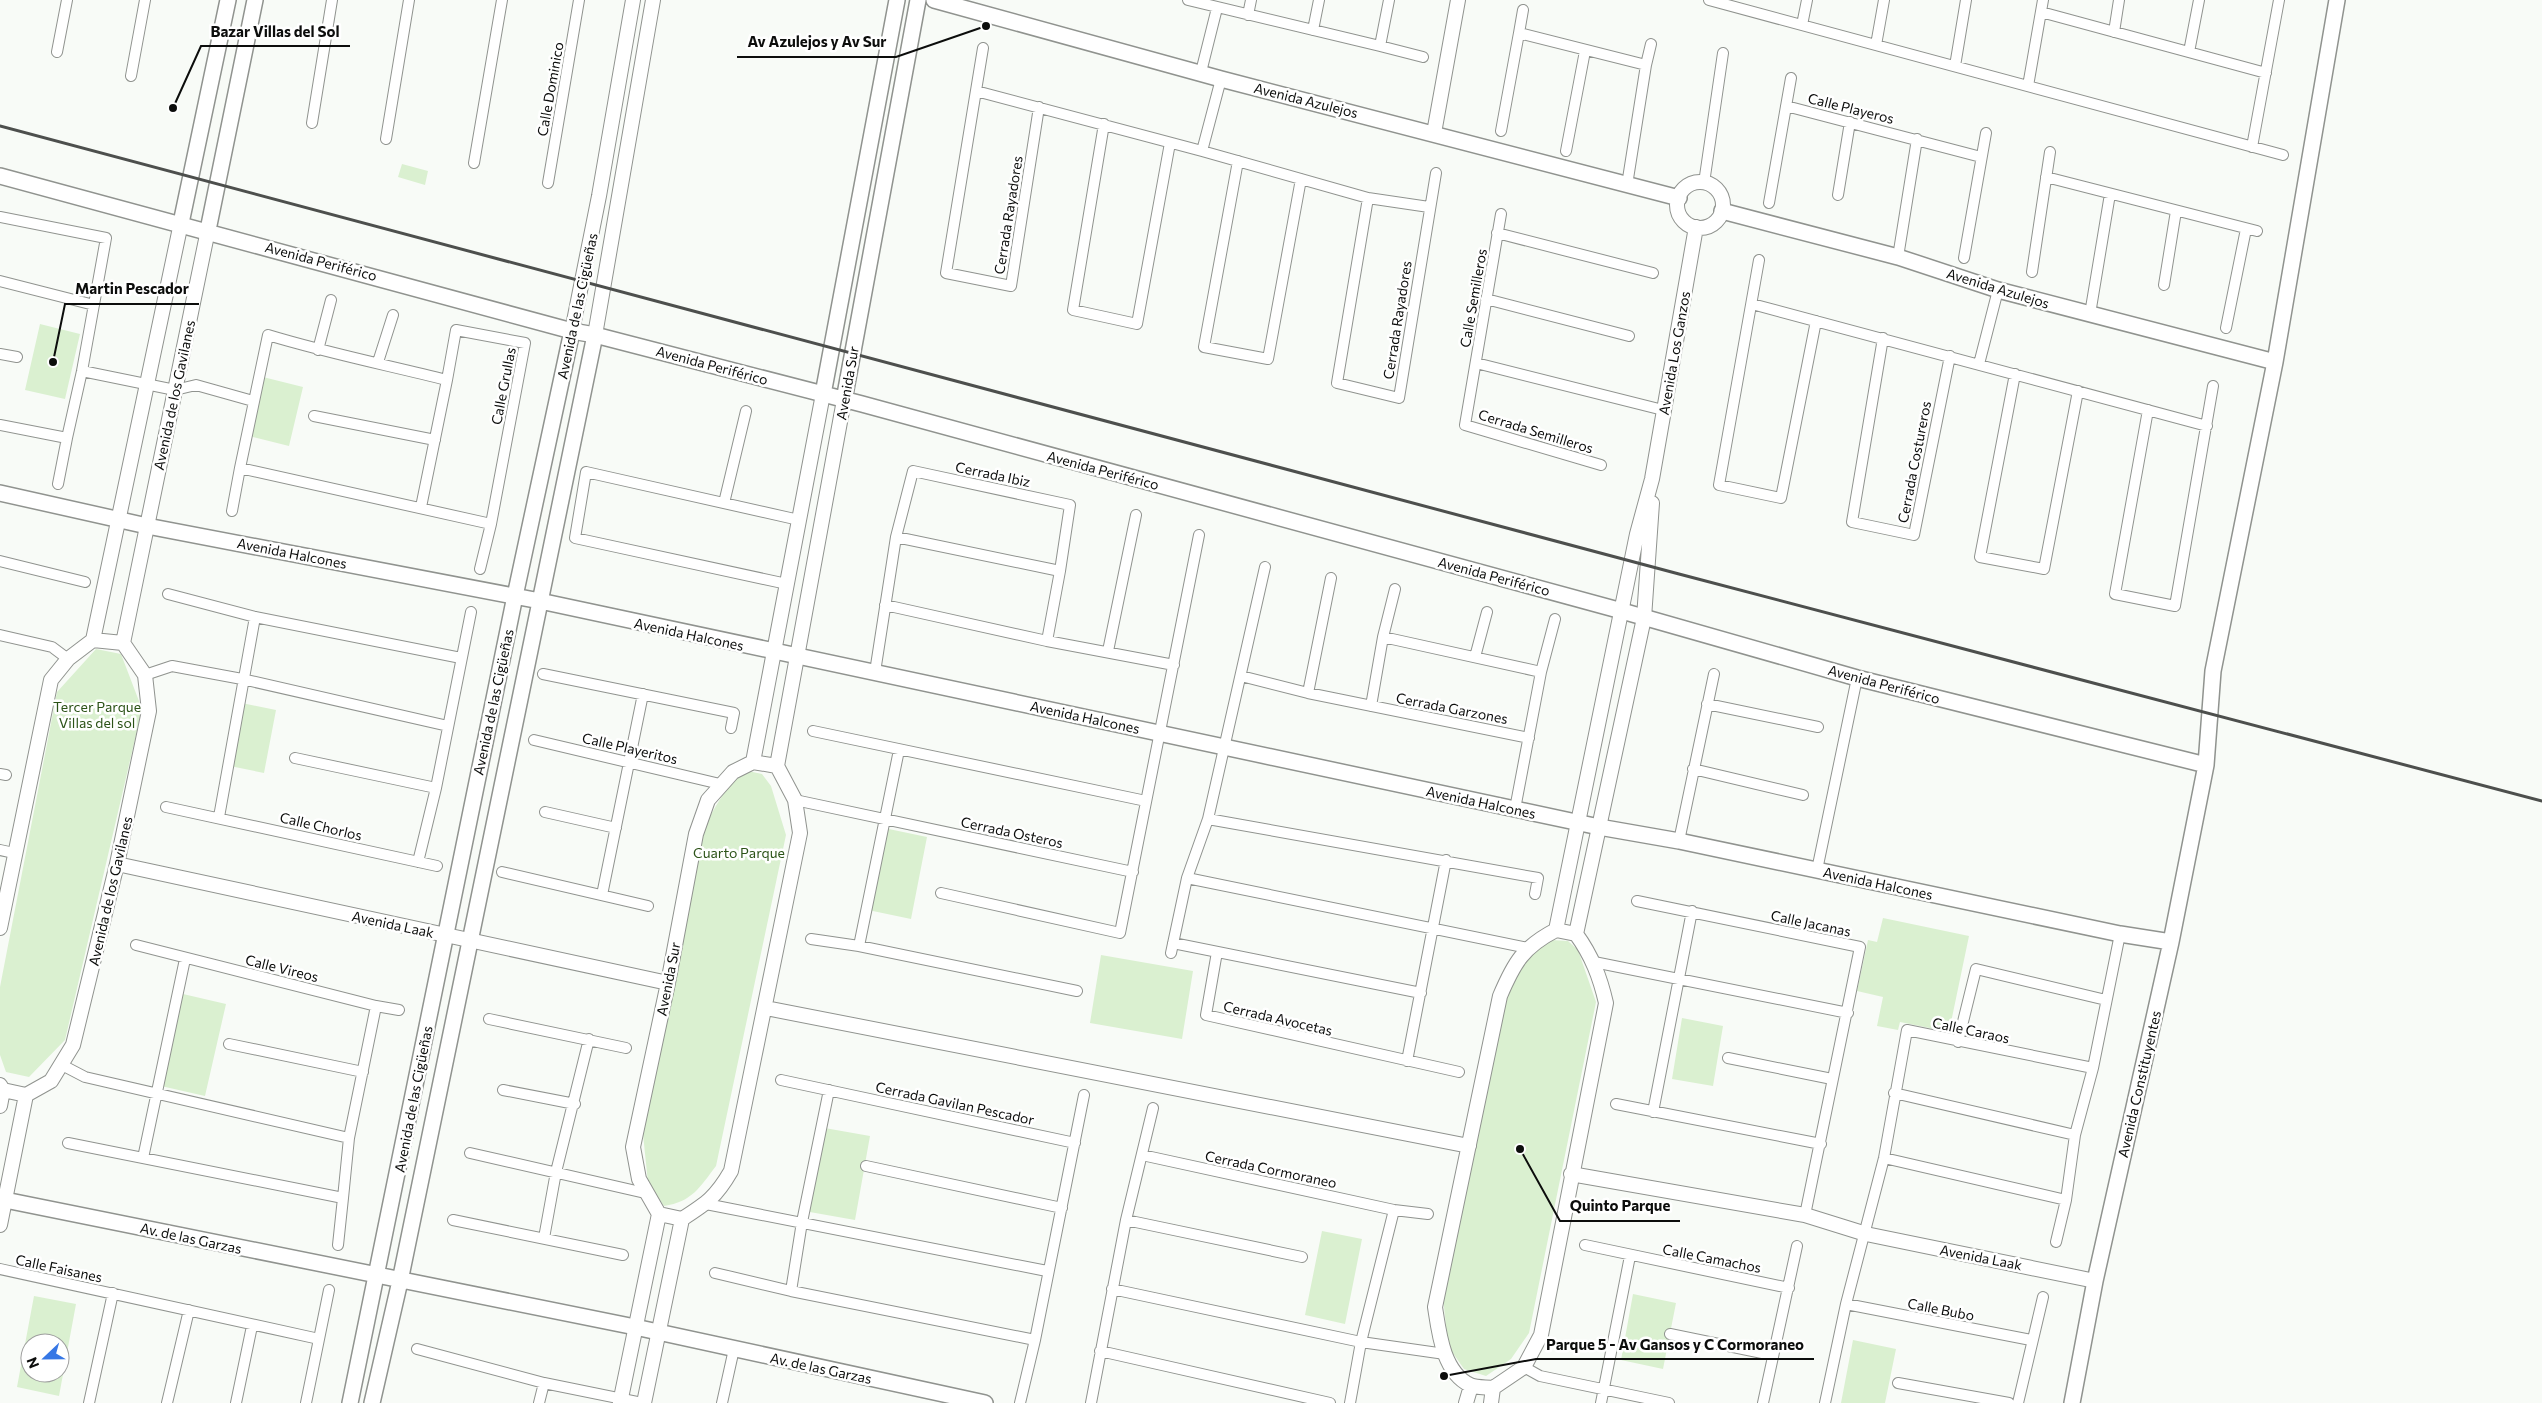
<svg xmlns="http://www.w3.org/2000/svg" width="2542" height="1403" viewBox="0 0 2542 1403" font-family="Commissioner,sans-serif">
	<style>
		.green { fill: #daf0d0; fill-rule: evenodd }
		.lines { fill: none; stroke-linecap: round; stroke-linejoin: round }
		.minor-casing { stroke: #90938f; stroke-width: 12 }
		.tertiary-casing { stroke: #90938f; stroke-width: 16 }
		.secondary-casing { stroke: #90938f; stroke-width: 18 }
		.minor { stroke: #fff; stroke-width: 10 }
		.tertiary { stroke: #fff; stroke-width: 14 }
		.secondary { stroke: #fff; stroke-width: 15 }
		.rail { stroke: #4d4f4d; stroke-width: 3 }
		.labels { text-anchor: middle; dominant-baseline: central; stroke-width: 5; stroke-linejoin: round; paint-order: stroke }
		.street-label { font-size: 14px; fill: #0c0d0c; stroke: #fff }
		.park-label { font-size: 14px; fill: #2c5318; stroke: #fff }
		.leader { fill: none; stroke: #0c0d0c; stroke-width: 2 }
		.callout-dot { fill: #0c0d0c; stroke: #fff; stroke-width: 2 }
		.callout-label { font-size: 15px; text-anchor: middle; font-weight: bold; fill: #0c0d0c; stroke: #fff; stroke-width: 5; stroke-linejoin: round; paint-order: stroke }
	</style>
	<rect width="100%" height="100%" fill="#f8fbf7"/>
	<!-- green -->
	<path class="green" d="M402,164l26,7 -3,14 -27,-8z
		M40,324l40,10 -15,65 -40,-9z
		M263,377l40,10 -14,59 -40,-10z
		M96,649l25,5 21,55 -77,331 -36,37 -23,-5 -6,-17v-68l57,-295z
		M237,702l39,8 -12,63 -39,-8z
		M748,771l14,3 9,12 15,49 -70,331c-16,21 -24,36 -52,40l-16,-23 -5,-49 56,-298c14,-23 25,-52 49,-65z
		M884,828l43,9 -16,82 -43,-9z
		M1883,918l86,18 -20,96 -49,-10 -2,8 -21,-4 6,-29 -26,-6 11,-51 9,2z
		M1551,940l17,1 10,9 18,52 -67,331 -18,26 -25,17 -22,-7 -16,-23 -5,-49 63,-297c10,-23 22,-48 45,-60z
		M1101,955l92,16 -11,68 -92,-16z
		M183,994l43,10 -21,92 -44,-10z
		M1682,1018l41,8 -10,60 -41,-7z
		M819,1127l51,9 -15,84 -51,-9z
		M1322,1231l40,8 -17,85 -40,-9z
		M1633,1294l43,9 -13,66 -42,-9z
		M34,1296l42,8 -17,92 -42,-9zM30,1343h30v30h-30z
		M1853,1340l43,9 -11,54h-44z"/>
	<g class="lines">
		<defs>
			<path id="minor" d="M1188,0l192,46 9,-46
				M1709,0l574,155
				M2041,12l225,61
				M1248,15l3,-15
				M1802,25l5,-25
				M1313,30l6,-30
				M2114,32l5,-32
				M1519,33l4,-23
				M1876,45l8,-45
				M1380,46l43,11
				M983,48l-37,225 65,13 28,-179
				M57,52l10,-52
				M2189,52l10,-52
				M1646,65l5,-21
				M1955,66l11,-66
				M1201,72l16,-64
				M131,76l14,-76
				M2028,86l15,-86
				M976,91l226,60 166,47 61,9
				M1786,106l195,51
				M312,123l20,-123
				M1104,124l-31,186 64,14 33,-181
				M1501,131l18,-98 127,32 -19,120
				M386,139l23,-139
				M2252,147l27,-147
				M1202,151l19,-72
				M1566,151l19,-100
				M1238,161l-34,186 64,12 33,-180
				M474,163l28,-163
				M2046,177l211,54
				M548,183l31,-183
				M1704,183l19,-130
				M1838,195l12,-73
				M1368,198l-31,185 62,15 37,-225
				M1769,203l22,-125
				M1501,214l-36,211 136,40
				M0,217l106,21 -24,133 -15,67 -67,-13
				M1497,233l156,40
				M1898,257l19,-118
				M1964,258l22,-125
				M1759,260l-40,225 62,13 35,-177
				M2032,272l18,-120
				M0,281l94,24
				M2164,285l12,-74
				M1486,299l143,37
				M1752,304l455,122
				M2090,314l20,-120
				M2226,328l20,-99
				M456,330l69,13 -34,181 -251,-56 28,-133c59,18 119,30 179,45z
				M1883,338l-31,184 62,13 36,-179
				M318,350l13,-50
				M0,354l17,3
				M378,362l15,-47
				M1476,363l187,47
				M1979,364l19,-74
				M82,371l93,19 21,-5 57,16
				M2015,374l-35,183 64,12 34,-178
				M2148,410l-33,184 60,12 38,-220
				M314,416l121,24
				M58,484l9,-46
				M724,503l22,-92
				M421,507l26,-127
				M232,511l8,-43
				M896,537l164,34
				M0,561l85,21
				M480,569l11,-45
				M787,584l-212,-46 11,-66 213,48
				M168,594l87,23 206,41
				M885,605l162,36 127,24
				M0,635l52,12 16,12
				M1383,637l158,35
				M1108,651l28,-136
				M1475,657l12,-45
				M875,672l21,-135 17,-66 157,34 -10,66 -13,70
				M543,674l191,39 -3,15
				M145,675l27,-9 70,13 206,47
				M1241,676l67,17 221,45
				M1308,693l23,-115
				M1707,704l111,23
				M1371,706l12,-69 12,-48
				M813,731l333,70
				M534,740l186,44
				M295,758l141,30
				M1693,769l110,26
				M0,774l6,1
				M795,800l338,72
				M166,807l271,59
				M1515,809l26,-137 14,-53
				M545,812l71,16
				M219,817l36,-200
				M1208,819l330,59 -3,16
				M1679,841l35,-167
				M0,850l14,3
				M418,862l18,-74 35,-176
				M1817,870l40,-192
				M502,872l146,34
				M1187,878l341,70
				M941,893l179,40 79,-398
				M602,895l41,-201
				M1637,901l223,46 -55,268
				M811,939l48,7 218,45
				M1173,943l248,50
				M859,946l40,-196
				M1217,952l-11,63 253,57
				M1171,953l16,-75 21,-59 57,-252
				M1594,962l254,51
				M376,1006l23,4
				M489,1019l137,29
				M1958,1042l18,-73 130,31
				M229,1044l134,28
				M1728,1058l104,21
				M1407,1061l39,-201
				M62,1065l23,12 264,61
				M781,1080l294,63
				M503,1090l72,14
				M1894,1093l181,42
				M1616,1104l205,40
				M1653,1112l39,-201
				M68,1143l275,55 6,-60 27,-132 -240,-61
				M470,1153l175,40
				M1142,1155l252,55 34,4
				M143,1158l42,-199
				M1884,1158l182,42
				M866,1166l196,42
				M706,1204l341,67
				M453,1220l170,35
				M1126,1220l176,37
				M544,1238l12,-66 33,-133
				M2056,1242l10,-42 9,-65 18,-67 27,-134
				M338,1245l5,-47
				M1585,1245l204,43
				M0,1269l319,70
				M715,1273l76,18 244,49
				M1112,1289l249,53 84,12
				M791,1291l11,-69 27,-132
				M1846,1304l185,36
				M1670,1334l102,21
				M417,1349l127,34 98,20
				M1100,1351l230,52
				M1524,1367l16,9 129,27
				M1898,1383l111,20
				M89,1403l24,-110
				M167,1403l22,-93
				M236,1403l16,-77
				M306,1403l23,-113
				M539,1403l5,-20
				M722,1403l12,-54
				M1020,1403l15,-63 49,-245
				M1091,1403l35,-183 27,-112
				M1350,1403l11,-61 33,-132
				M1601,1403l29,-147
				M1763,1403l34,-157
				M1825,1403l21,-99 38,-146 23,-128 186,38
				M2018,1403l25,-106"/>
			<path id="tertiary" d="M1434,133l24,-133
				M1677 205a23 23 0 1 1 46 0a23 23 0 1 1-46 0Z
				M572,331l27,-135 34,-196
				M595,335l58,-335
				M93,640l30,3
				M753,762l70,-368
				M117,864l551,119
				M0,928l51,-248 17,-21 25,-19 88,-417
				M1556,930l20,4c16,22 24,43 30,69l-65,332 -17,32 -31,21c-6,-1 -17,0 -23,-3 -27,-13 -31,-52 -35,-78l65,-311c14,-33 23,-49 56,-66z
				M1556,930l81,-396 15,-55 44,-252
				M1576,934l68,-316 8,-115
				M766,1008l703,138
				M0,1085l3,5 23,5 25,-14 22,-36 44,-181 32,-153 -4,-36 -22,-32 85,-413
				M0,1106l3,-16
				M1571,1174l234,41 61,19 229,47
				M659,1214l23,5c25,-16 34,-22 49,-48l69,-338 -5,-33 -18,-34 67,-366
				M0,1225l26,-130
				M620,1403l39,-189 -20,-35 -6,-32 35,-164 28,-149 12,-34 25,-28 20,-10 24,4
				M644,1403l38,-184
				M1466,1403l5,-17
				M1491,1403l2,-15"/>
			<path id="secondary" d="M934,0l287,79 458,119
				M0,176l572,155 23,4 267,69 760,207 235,67 349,87
				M1722,211l176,46 100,33 277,72
				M181,223l47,-223
				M208,230l47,-230
				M823,394l74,-394
				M844,400l74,-400
				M0,493l147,33 393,75 1059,226 80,14 441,93 51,8
				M5,1200l630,127 350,76
				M350,1403l165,-807 57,-265
				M372,1403l28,-122 195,-946
				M2072,1403l23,-122 76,-339 35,-177 7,-94 62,-309 62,-362"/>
		</defs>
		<!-- minor casing -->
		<use href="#minor" class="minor-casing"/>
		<!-- tertiary casing -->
		<use href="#tertiary" class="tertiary-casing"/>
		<!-- secondary casing -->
		<use href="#secondary" class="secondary-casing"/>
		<!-- minor -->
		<use href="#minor" class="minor"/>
		<!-- tertiary -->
		<use href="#tertiary" class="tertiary"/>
		<!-- secondary -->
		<use href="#secondary" class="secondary"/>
		<!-- rail -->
		<path class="rail" d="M0,126l1679,448 863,227"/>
	</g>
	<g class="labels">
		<!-- street labels -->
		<g class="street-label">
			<text transform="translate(550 89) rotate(-80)">Calle Dominico</text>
			<text transform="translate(1306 100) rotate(14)">Avenida Azulejos</text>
			<text transform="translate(1851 108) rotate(14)">Calle Playeros</text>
			<text transform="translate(1008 215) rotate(-81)">Cerrada Rayadores</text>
			<text transform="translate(321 261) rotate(15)">Avenida Periférico</text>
			<text transform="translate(1998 288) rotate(17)">Avenida Azulejos</text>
			<text transform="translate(1473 298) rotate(-80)">Calle Semilleros</text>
			<text transform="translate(577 306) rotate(-78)">Avenida de las Cigüeñas</text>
			<text transform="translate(1397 320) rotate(-81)">Cerrada Rayadores</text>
			<text transform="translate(1674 353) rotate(-80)">Avenida Los Ganzos</text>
			<text transform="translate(712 365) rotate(15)">Avenida Periférico</text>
			<text transform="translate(847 383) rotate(-80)">Avenida Sur</text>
			<text transform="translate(503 386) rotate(-79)">Calle Grullas</text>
			<text transform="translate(174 395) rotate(-78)">Avenida de los Gavilanes</text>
			<text transform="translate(1536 431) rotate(17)">Cerrada Semilleros</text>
			<text transform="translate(1914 462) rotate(-79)">Cerrada Costureros</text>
			<text transform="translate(1103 470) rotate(15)">Avenida Periférico</text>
			<text transform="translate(993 474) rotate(12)">Cerrada Ibiz</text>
			<text transform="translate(292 553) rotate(11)">Avenida Halcones</text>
			<text transform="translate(1494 576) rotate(15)">Avenida Periférico</text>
			<text transform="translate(689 634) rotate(12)">Avenida Halcones</text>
			<text transform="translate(1884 684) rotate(15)">Avenida Periférico</text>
			<text transform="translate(493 702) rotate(-78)">Avenida de las Cigüeñas</text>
			<text transform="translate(1452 708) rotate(11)">Cerrada Garzones</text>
			<text transform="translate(1085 717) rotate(12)">Avenida Halcones</text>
			<text transform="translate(630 748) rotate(13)">Calle Playeritos</text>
			<text transform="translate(1481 802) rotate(12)">Avenida Halcones</text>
			<text transform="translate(321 826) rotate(13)">Calle Chorlos</text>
			<text transform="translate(1012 832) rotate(12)">Cerrada Osteros</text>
			<text transform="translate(1878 883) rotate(12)">Avenida Halcones</text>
			<text transform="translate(110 891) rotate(-77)">Avenida de los Gavilanes</text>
			<text transform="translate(1811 923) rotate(12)">Calle Jacanas</text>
			<text transform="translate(393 924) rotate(12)">Avenida Laak</text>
			<text transform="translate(282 968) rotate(14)">Calle Vireos</text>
			<text transform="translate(668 979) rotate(-79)">Avenida Sur</text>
			<text transform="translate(1278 1018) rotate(13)">Cerrada Avocetas</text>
			<text transform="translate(1971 1030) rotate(12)">Calle Caraos</text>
			<text transform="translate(2139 1084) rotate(-77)">Avenida Constituyentes</text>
			<text transform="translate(413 1099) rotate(-79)">Avenida de las Cigüeñas</text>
			<text transform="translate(955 1103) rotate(12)">Cerrada Gavilan Pescador</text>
			<text transform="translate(1271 1169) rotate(12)">Cerrada Cormoraneo</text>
			<text transform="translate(191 1238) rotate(12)">Av. de las Garzas</text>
			<text transform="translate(1981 1257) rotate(11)">Avenida Laak</text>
			<text transform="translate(1712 1258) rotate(11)">Calle Camachos</text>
			<text transform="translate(59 1268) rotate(12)">Calle Faisanes</text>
			<text transform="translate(1941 1309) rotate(11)">Calle Bubo</text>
			<text transform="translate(821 1368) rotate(12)">Av. de las Garzas</text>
		</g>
		<!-- park labels -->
		<g class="park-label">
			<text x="97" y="706">Tercer Parque<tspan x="97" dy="16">Villas del sol</tspan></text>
			<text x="739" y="852">Cuarto Parque</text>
		</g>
	</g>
	<!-- callouts -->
	<path class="leader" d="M173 108L201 46H350M986 26L896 57H737M53 362L65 304H199M1520 1149L1560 1221H1680M1444 1376L1536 1359H1814"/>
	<g class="callout-dot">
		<circle cx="173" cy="108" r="5"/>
		<circle cx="986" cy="26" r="5"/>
		<circle cx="53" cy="362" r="5"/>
		<circle cx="1520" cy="1149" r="5"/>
		<circle cx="1444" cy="1376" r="5"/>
	</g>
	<g class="callout-label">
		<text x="275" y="37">Bazar Villas del Sol</text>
		<text x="817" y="47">Av Azulejos y Av Sur</text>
		<text x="132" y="294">Martin Pescador</text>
		<text x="1620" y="1211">Quinto Parque</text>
		<text x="1675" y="1350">Parque 5 - Av Gansos y C Cormoraneo</text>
	</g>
	<!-- north arrow -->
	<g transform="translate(45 1358) rotate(248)"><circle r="24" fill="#ffffff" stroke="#9e9e9e"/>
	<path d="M0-4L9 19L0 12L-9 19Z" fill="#3677e5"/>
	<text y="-8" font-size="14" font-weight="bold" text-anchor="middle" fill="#0c0d0c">N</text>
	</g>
</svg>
